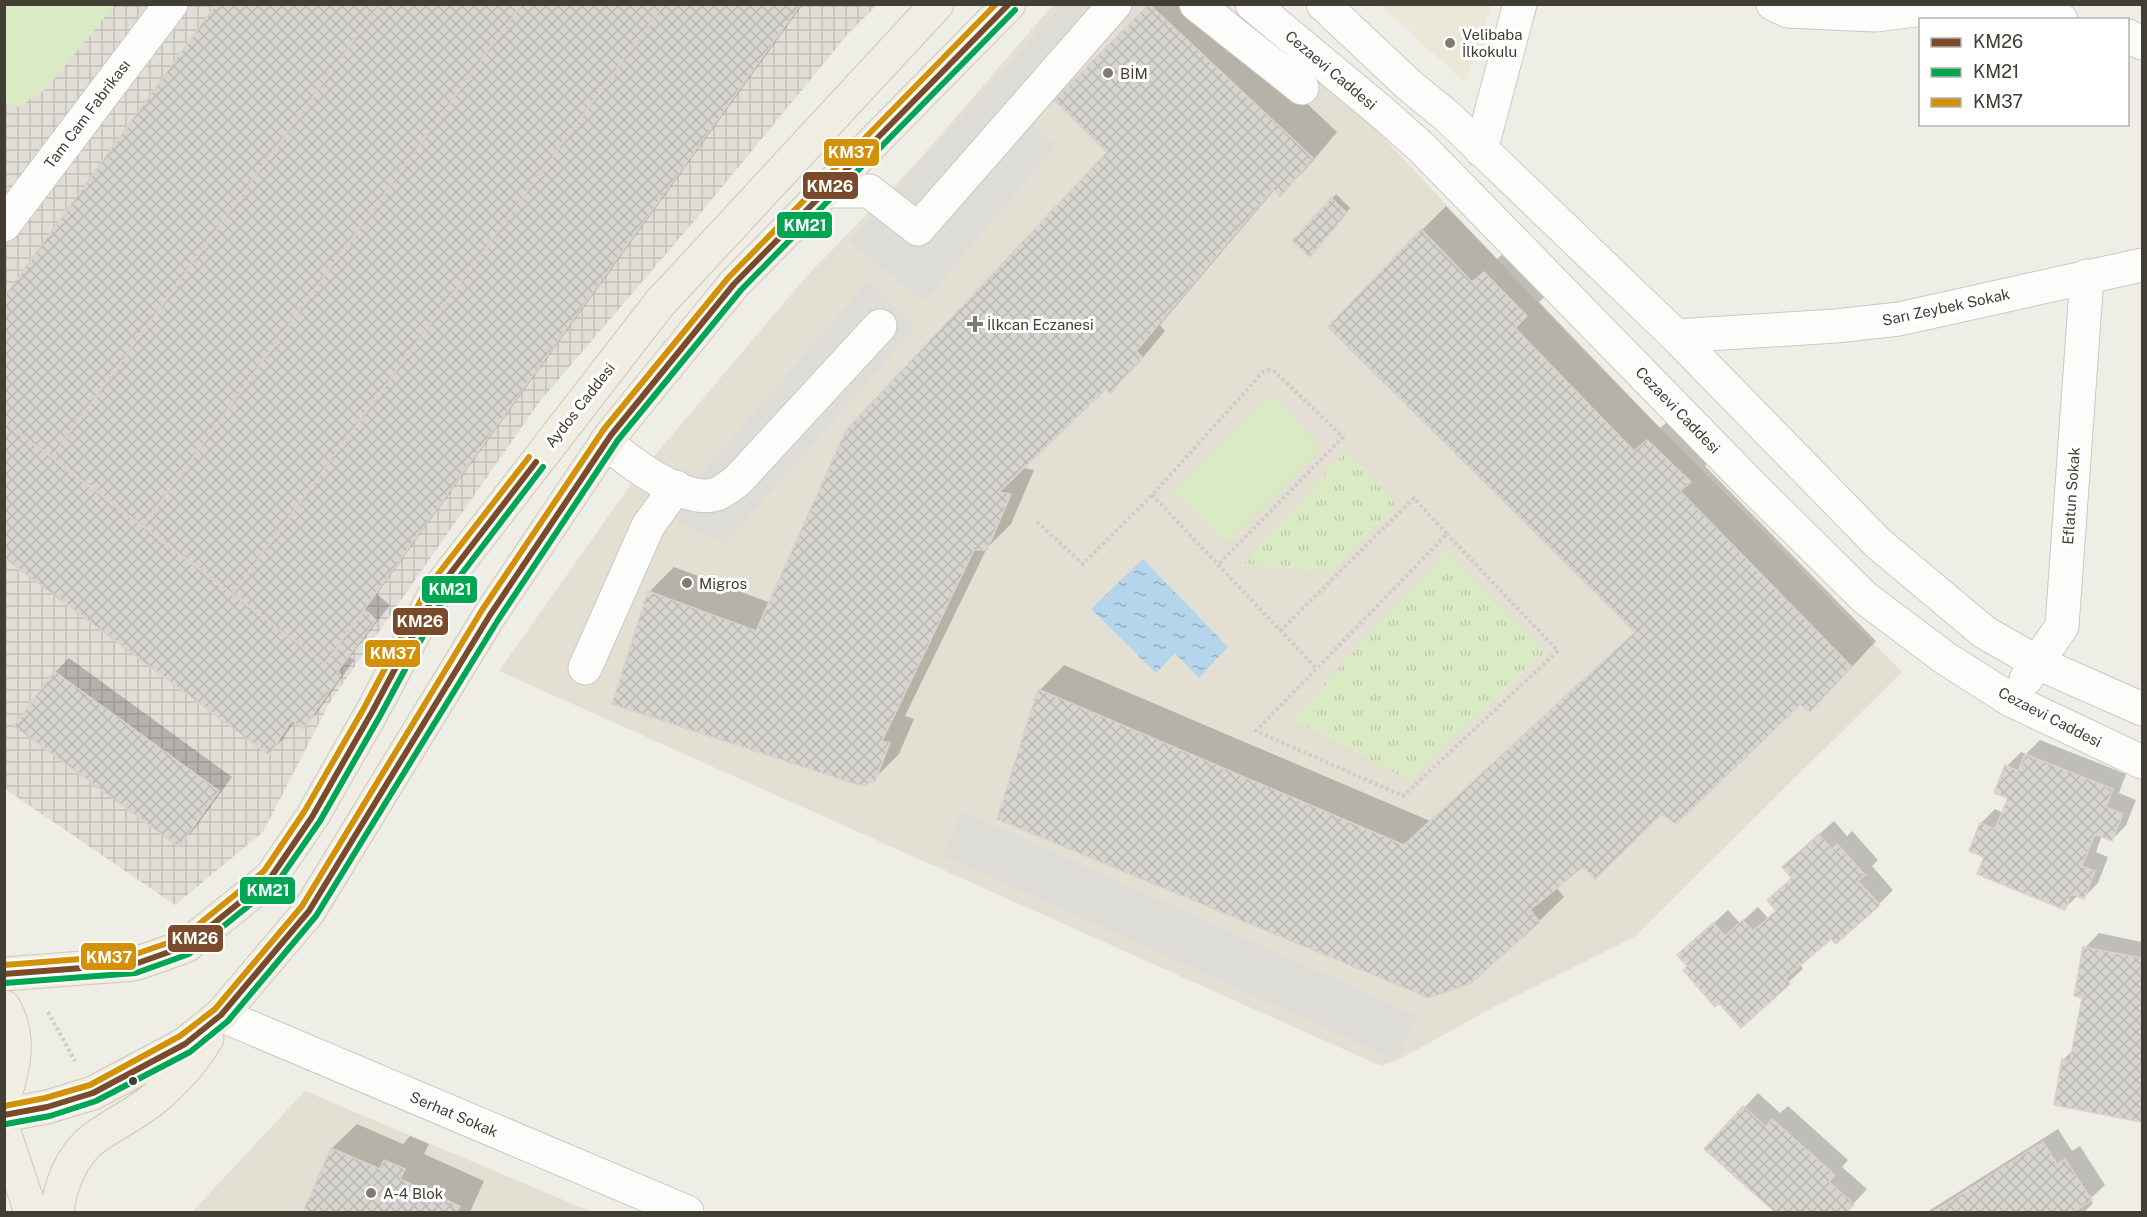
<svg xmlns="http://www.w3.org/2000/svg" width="2147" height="1217" viewBox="0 0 2147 1217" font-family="'Public Sans',sans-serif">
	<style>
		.residential { fill: #e3dfd3 }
		.industrial { fill: url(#industrial-grid) }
		.education { fill: #ece8d8 }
		.green { fill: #daeac5 }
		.park { fill: url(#park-tufts) }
		.parking { fill: #dddcd6 }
		.water { fill: url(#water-ripples) }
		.shadow { fill: #0003 }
		.building { fill: url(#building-cross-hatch); stroke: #d6d3cc; stroke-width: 1.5 }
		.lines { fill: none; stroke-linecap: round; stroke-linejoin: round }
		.minor-casing { stroke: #cac9c2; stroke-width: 35 }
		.major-casing { stroke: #d0c9b3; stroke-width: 35 }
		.path { stroke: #cfcdc8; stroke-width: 4; stroke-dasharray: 3 3; stroke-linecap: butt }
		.minor { stroke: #fcfcfb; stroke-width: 33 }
		.major { stroke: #f0ede2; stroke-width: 33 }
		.bus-1-casing { stroke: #fff; stroke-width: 10 }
		.bus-2-casing { stroke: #fff; stroke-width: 10 }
		.bus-3-casing { stroke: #fff; stroke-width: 10 }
		.bus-1 { stroke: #7a4b2a; stroke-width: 6 }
		.bus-2 { stroke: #00a651; stroke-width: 6 }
		.bus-3 { stroke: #d3910a; stroke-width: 6 }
		.poi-dot { fill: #7f7b72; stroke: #fff; stroke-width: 2 }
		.bus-dot { fill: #433e33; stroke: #fff; stroke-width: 2 }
		.labels { text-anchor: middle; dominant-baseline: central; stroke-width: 6; stroke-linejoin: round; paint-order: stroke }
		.poi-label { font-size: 15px; fill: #433e33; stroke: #fff; text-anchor: start }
		.street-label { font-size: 15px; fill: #433e33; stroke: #fff }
		.line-badge { stroke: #fff; stroke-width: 2 }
		.badge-label { font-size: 16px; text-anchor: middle; font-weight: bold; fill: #fff }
	</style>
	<defs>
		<pattern id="industrial-grid" width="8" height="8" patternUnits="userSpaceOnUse" patternTransform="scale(1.5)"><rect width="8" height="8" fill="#e1ded7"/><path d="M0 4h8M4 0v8" fill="none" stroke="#c2c0b9"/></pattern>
		<pattern id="park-tufts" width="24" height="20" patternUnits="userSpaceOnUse" patternTransform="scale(1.5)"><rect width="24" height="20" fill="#daeac5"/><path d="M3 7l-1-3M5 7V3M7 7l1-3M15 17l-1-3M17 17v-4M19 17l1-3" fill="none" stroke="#bccaaa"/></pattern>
		<pattern id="water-ripples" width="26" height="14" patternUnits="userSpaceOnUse" patternTransform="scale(1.5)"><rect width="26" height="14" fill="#b5d5ed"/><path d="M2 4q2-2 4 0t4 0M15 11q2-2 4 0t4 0" fill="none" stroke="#95aec1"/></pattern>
		<pattern id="building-cross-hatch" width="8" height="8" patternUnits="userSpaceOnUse" patternTransform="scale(1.5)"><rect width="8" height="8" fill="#d7d5cf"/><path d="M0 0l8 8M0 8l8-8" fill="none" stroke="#bab8b2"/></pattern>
	</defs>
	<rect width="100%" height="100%" fill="#eeede6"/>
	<!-- residential -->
	<path class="residential" d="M1226,4l113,86 234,250 329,332 -268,265 -142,71 -94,52 -17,6 -882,-395 135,-191 171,-202 114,-118 134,-155z
		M305,1091l287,121h-400z"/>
	<!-- industrial -->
	<path class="industrial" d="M4,5h873l-30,30 -152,185 -155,181 -210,301 -67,130 -88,73 -170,-116z"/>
	<!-- education -->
	<path class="education" d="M1380,5h112l-27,77z"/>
	<!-- green -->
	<path class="green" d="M4,5l1,-1 110,1 -69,84 -27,18 -14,-4z
		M1270,395l51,53 -94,94 -54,-51z"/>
	<!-- park -->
	<path class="park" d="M1346,451l50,53 -67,69 -85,-10z
		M1447,551l98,101 -136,128 -117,-61z"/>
	<!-- parking -->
	<path class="parking" d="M1062,5h78l-109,118 25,22 -132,157 -75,-61z
		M868,281l48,46 -191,217 -47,-22 9,-32z
		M962,811l455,205 -20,44 -455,-205z"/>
	<!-- water -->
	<path class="water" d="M1143,559l85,88 -29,31 -24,-25 -19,20 -65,-64z"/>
	<!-- shadow -->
	<path class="shadow" d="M218,4h585l-426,590 13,11 -40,52 4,3 -37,53 -14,14 -8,-6 -12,18 -14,14 -265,-197v-256z
		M1151,4h51l135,128 -32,38 -25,25 -5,-6 -115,136 5,6 -30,36 -25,25 -4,-5 -83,81 11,2 -23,54 -24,24 -82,168 9,3 -15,35 -25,25 -225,-187 25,-25 97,36 338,-451 -53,-52z
		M1336,194l14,14 -36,43 -20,-10z
		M1446,206l51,53 12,-10 42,42 -12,11 121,126 13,-11 41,39 -9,10 171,175 -41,44 -35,18 -217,162 -27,22 8,10 -25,24 -69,60 -472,-163 42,-128 24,-25 366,156 206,-190 -214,-401z
		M69,658l163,119 -39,54 -14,14 -124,-173z
		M2040,740l86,34 -7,19 17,7 -10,25 -14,15 -10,-5 -6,17 12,5 -10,26 -14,14 -6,-2 -13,13 -79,-52 -15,-6 10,-27 14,-14 8,4 6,-16 -2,-31 14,-14 5,2z
		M1834,821l13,15 5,-5 26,29 -6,6 21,24 -14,14 -48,33 -31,27 3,5 -62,56 -62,-70 49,-45 12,13 18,-16 10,11 9,-8 -8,-10 24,-23 5,-24z
		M2099,933l43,9v179l-87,-17 8,-44 11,-11 10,-53 1,-48z
		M1758,1093l22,20 8,-7 60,54 -6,7 25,22 -21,23h-69l-71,-63z
		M357,1124l46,20 7,-8 19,8 -5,10 60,27 -14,31h-165l27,-64z
		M2058,1129l14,22 8,-5 25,39 -15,14 3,4 -9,9h-157z"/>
	<!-- building -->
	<path class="building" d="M216,4h164l-328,453 -48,-35v-125z
		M380,4h142l-379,522 -91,-69z
		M522,4h142l-431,590 -90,-68z
		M664,4h137l-476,660 -92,-70z
		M1149,4l164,154 -33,39 -7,-8 -137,162 6,6 -32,37 -4,-5 -107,103 12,2 -24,56h-13l-92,191 8,2 -15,38 -13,5 -250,-82 36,-113 108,40 90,-201 261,-278 -53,-52z
		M1331,198l16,15 -37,44 -18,-16z
		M1421,229l51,53 12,-10 43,44 -12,12 119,123 13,-11 44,42 -11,9 172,176 -42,45 -10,-7 -124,119 -14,-10 -67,65 -12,-12 -53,43 10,12 -69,61 -42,15 -432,-179 41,-130 366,156 231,-213 -307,-305z
		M4,422l321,242 39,-55 12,11 -39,52 4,3 -38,54 -11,-9 -23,35 -265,-197z
		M54,671l165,120 -40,56 -165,-121z
		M2025,754l88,35 -7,18 17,7 -11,27 -17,-7 -13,32 13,5 -11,28 -13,-5 -6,16 -88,-36 7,-17 -15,-6 11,-28 15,6 13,-31 -14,-5 11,-28 13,6z
		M1819,834l13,15 5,-5 28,31 -7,6 22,24 -44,39 -5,-5 -45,39 4,6 -49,44 -22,-25 -4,4 -32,-37 4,-4 -10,-11 36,-32 12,13 18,-16 10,11 23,-20 -9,-11 25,-22 -10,-11z
		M2083,947l59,11v164l-88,-17 8,-46 8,2 12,-63 -8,-2z
		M1743,1106l23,21 6,-8 63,56 -6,7 25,22 -7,8h-72l-71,-63z
		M2043,1142l14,22 8,-5 27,41 -17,11 1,1h-143z
		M331,1148l49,21 4,-9 21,9 -5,10 60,27 -3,6h-154z"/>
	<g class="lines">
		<defs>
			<path id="minor" d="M1196,4l106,84
				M1252,4l132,110 38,34 330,338 113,112 80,60 66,42 131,62
				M1323,4l86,81 39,32 228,219 203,208 105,88 54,31 104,46
				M1773,4l15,7 87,4 89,-11
				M1972,4l89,16
				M2128,36l14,7
				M1481,150l39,-146
				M824,191h45l49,38 197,-225
				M4,225l167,-221
				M1676,336l160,-10 63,-7 243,-54
				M606,442c23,20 79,63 111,52 7,-3 14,-9 20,-13l143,-155
				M585,668l63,-142 28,-39
				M2026,679l36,-53 25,-350
				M221,1015l466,197"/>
			<path id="major" d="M4,974l131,-10 51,-18 85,-69 41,-60 60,-105 64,-120 223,-288 278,-300
				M4,1007c17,29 10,61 0,91
				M4,1115l43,-8 46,-14 92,-49 36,-29 88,-104 181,-296 121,-180 123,-151 275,-280
				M4,1132l27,80
				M57,1212c3,-26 14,-56 36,-73 20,-15 43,-25 62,-41 20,-17 39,-37 52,-60"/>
		</defs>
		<!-- minor casing -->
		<use href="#minor" class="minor-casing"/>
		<!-- major casing -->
		<use href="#major" class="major-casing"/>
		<!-- path -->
		<path class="path" d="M1152,495l165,174
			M1037,522l46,42 69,-69 111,-123 6,-2 5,1 69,66 -125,128
			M1280,631l134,-133 33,36 -191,197 147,65 155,-145 -111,-117
			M48,1012l27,49"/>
		<!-- minor -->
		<use href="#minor" class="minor"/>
		<!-- major -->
		<use href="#major" class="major"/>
		<defs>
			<path id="bus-1" d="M4,974l131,-10 51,-18 85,-69 41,-60 60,-105 64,-120 100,-130
				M4,1115l43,-8 46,-14 92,-49 36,-29 88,-104 181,-296 121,-180 123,-151 275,-280"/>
			<path id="bus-2" d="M5,983l131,-10 53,-19 88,-71 43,-62 60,-105 64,-119 99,-130
				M6,1124l44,-8 46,-15 94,-49 38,-31 88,-105 182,-296 120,-180 123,-150 274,-280"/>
			<path id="bus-3" d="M4,965l129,-10 49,-17 82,-67 40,-59 60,-104 64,-121 101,-130
				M4,1106l41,-8 45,-13 90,-49 35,-27 87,-103 180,-296 122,-181 124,-151 268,-274"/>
		</defs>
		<!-- bus-1 casing -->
		<use href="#bus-1" class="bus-1-casing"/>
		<!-- bus-2 casing -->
		<use href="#bus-2" class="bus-2-casing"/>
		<!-- bus-3 casing -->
		<use href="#bus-3" class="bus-3-casing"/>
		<!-- bus-1 -->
		<use href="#bus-1" class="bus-1"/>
		<!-- bus-2 -->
		<use href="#bus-2" class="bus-2"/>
		<!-- bus-3 -->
		<use href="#bus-3" class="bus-3"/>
	</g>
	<!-- markers -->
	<g class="poi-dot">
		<circle cx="1450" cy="43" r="6"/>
		<circle cx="1108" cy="73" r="6"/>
		<path d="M972 315h6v6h6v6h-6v6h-6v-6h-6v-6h6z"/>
		<circle cx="687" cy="583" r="6"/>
		<circle cx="371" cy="1193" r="6"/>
	</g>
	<circle class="bus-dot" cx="133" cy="1081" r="5"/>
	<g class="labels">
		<!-- poi labels -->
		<g class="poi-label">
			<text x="1462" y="34">Velibaba<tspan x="1462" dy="17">İlkokulu</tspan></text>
			<text x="1120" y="73">BİM</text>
			<text x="987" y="324">İlkcan Eczanesi</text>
			<text x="699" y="583">Migros</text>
			<text x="383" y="1193">A-4 Blok</text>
		</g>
		<!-- street labels -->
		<g class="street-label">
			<text transform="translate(1331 70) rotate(40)">Cezaevi Caddesi</text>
			<text transform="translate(87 114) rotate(-53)">Tam Cam Fabrikası</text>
			<text transform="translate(1946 307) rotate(-12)">Sarı Zeybek Sokak</text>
			<text transform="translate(580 405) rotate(-52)">Aydos Caddesi</text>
			<text transform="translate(1678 410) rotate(46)">Cezaevi Caddesi</text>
			<text transform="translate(2071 496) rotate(-86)">Eflatun Sokak</text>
			<text transform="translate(2050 717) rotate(27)">Cezaevi Caddesi</text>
			<text transform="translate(454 1114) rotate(23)">Serhat Sokak</text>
		</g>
	</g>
	<g class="line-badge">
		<rect x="823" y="138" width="57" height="29" rx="6" fill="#d3910a"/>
		<rect x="802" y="171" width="57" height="29" rx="6" fill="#7a4b2a"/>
		<rect x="776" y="211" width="57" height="28" rx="6" fill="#00a651"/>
		<rect x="421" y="575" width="57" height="29" rx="6" fill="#00a651"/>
		<rect x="392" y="607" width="57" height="29" rx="6" fill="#7a4b2a"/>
		<rect x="364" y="639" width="57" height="29" rx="6" fill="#d3910a"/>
		<rect x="239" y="876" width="57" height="29" rx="6" fill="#00a651"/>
		<rect x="167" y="924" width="57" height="29" rx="6" fill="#7a4b2a"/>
		<rect x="80" y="942" width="57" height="29" rx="6" fill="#d3910a"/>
	</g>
	<g class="badge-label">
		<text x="851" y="158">KM37</text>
		<text x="830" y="192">KM26</text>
		<text x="805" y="231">KM21</text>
		<text x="450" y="595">KM21</text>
		<text x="420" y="627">KM26</text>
		<text x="393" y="659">KM37</text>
		<text x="268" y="896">KM21</text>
		<text x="195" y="944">KM26</text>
		<text x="109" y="963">KM37</text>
	</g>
	<!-- border -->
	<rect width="2147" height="1217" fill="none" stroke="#433e33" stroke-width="12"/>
	<!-- legend -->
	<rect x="1919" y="18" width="210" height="108" fill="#ffffff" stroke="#b4b2ad" stroke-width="1.5"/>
	<rect x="1931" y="38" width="30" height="9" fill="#7a4b2a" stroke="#b4b2ad" stroke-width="1.5"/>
	<text x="1973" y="48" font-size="18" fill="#433e33">KM26</text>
	<rect x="1931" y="68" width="30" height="9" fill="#00a651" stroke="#b4b2ad" stroke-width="1.5"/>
	<text x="1973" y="78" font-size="18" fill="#433e33">KM21</text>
	<rect x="1931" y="98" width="30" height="9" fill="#d3910a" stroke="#b4b2ad" stroke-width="1.5"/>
	<text x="1973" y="108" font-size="18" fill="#433e33">KM37</text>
</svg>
